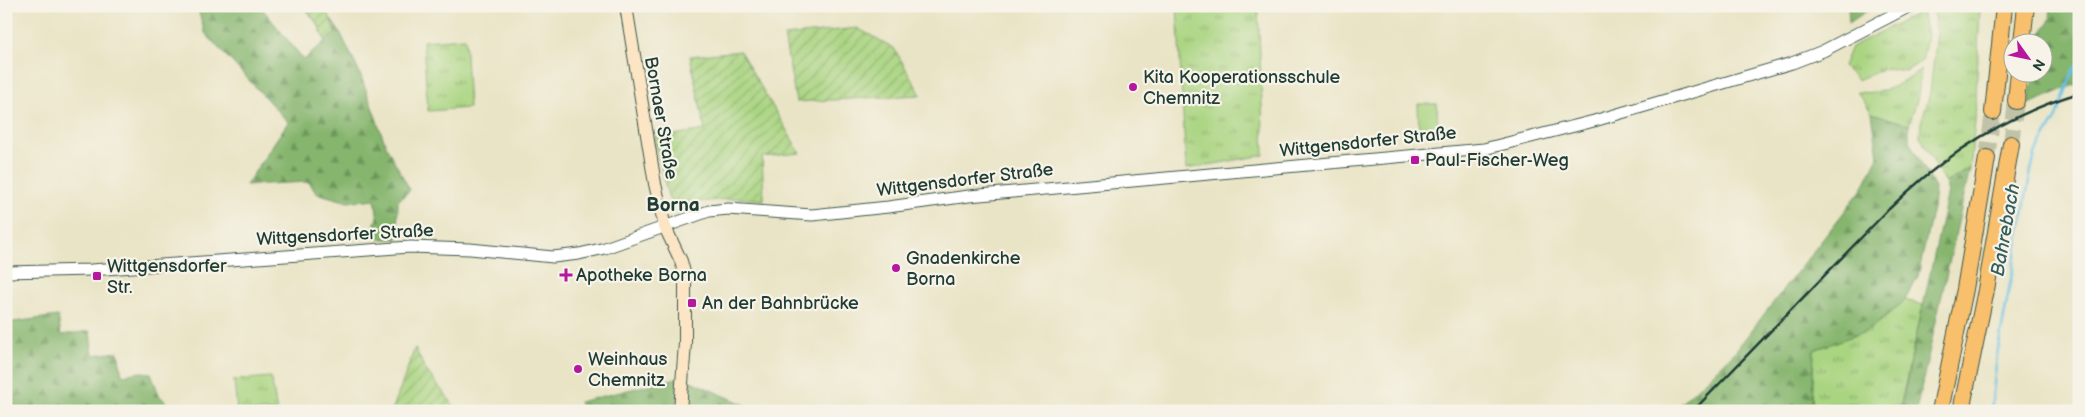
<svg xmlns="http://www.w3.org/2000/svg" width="2085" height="417" viewBox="0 0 2085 417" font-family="'Balsamiq Sans',sans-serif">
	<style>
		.grass { fill: url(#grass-tufts); stroke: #64885a }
		.forest { fill: url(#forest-firs); stroke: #527a51 }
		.garden { fill: url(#garden-furrows); stroke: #64885a }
		.pitch { fill: #a9d480; stroke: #64885a }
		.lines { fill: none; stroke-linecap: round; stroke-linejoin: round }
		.stream { stroke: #68c1e5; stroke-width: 2.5 }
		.motorway-tunnel { stroke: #c1c3a8; stroke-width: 16; stroke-dasharray: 16 8; stroke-linecap: butt }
		.tertiary-casing { stroke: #3d564a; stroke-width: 13 }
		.secondary-casing { stroke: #3d564a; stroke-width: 14 }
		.motorway-casing { stroke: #3d564a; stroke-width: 18 }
		.tertiary { stroke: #fff; stroke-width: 11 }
		.secondary { stroke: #fce5c4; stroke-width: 12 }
		.motorway { stroke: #f8bf6c; stroke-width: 16 }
		.rail { stroke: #1f3d34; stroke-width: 2.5 }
		.poi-dot { fill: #b5179e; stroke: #f7f3e8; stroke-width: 2 }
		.labels { text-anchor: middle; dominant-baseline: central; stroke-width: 4.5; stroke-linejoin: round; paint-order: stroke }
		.poi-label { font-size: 18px; fill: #1f3d34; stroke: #f7f3e8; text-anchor: start }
		.street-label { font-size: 18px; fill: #1f3d34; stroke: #f7f3e8 }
		.neighbourhood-label { font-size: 19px; font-weight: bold; fill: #1f3d34; stroke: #f7f3e8 }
		.water-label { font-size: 19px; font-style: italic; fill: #315e60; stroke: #f7f3e8 }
	</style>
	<defs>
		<pattern id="grass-tufts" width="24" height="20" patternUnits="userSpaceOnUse" patternTransform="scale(1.25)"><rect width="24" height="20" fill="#a9d480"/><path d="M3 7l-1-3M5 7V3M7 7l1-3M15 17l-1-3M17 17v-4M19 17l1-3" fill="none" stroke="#89ad6a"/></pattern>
		<pattern id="forest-firs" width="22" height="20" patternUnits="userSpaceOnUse" patternTransform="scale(1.25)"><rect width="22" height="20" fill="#86b66e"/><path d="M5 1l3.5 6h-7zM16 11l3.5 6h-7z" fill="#6d955b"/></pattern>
		<pattern id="garden-furrows" width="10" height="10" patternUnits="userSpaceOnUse" patternTransform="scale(1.25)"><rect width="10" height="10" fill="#a9d480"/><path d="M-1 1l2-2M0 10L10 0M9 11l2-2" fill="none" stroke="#89ad6a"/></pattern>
	</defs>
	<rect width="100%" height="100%" fill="#f7f3e8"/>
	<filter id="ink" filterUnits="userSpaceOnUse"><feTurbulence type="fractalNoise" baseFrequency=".02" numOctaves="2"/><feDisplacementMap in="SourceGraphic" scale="10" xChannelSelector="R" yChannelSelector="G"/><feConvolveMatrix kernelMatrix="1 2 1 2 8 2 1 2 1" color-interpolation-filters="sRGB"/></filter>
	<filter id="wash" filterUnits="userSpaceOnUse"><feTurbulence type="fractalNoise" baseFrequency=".0096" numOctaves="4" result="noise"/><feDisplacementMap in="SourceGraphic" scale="20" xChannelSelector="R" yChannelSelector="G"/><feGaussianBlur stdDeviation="1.12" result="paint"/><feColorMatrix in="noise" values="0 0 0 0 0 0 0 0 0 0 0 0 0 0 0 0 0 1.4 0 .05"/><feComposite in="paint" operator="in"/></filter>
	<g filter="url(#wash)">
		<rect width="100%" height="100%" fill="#e9e4c5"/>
		<!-- grass -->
		<path class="grass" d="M1177,6h81l6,149 -78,14z
			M1932,6h48l-5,116 -5,47 -25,14 -25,-47 1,-13 9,-30 7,-60z
			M1922,11l5,24 -5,26 -16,10 -19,-3 -30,12 -14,-14 8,-19z
			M465,38l4,70 -41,3 -5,-70z
			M1921,70l-3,26 -9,29 -37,-12 -15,-21c25,3 44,-7 64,-22z
			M1905,300l18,5 -24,106h-43l1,-8 -45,2 2,-55 55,-20z
			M271,377l6,34h-40l-3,-31z"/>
		<!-- forest -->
		<path class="forest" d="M197,6h63l44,54 21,-19 -6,-15 -15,-20h18l19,28 20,42 25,70 24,44 -12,11 -1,38h-21l-1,-17 3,-2 -3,-21 -27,3 -32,-9 -7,-11 -63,3 42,-63 -83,-89z
			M1848,6h21l-4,6 -16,11z
			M2051,6h28v77l-50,21 4,-31 9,-1v-30h-6v-1l14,-21z
			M1872,113l37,12v16l26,47 -2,20 -15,68 -13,24 -36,30 -55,20 -2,55 -9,6h-130l60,-57 129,-165 16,-32z
			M1970,169l-54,242h-16l48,-219 -3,-9z
			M58,316l3,19 29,-4 3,24 25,-3 4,23 19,-3 10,1 8,22 16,16h-169v-88z
			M681,377l-5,34h-94l-3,-9z
			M684,378l75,33h-76z"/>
		<!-- garden -->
		<path class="garden" d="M304,6h18l8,11 5,16 -10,8 -6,-15z
			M857,28l37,20 27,47 -125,7 -12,-66z
			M740,51l60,102 -38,4 2,43 -26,-2 -51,5 -18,-3 -15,-62 51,-8 -15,-74z
			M415,348l10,21 30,38 -9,4h-54z"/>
		<!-- pitch -->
		<path class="pitch" d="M1418,104h19l1,25 -19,2z"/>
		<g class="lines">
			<!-- stream -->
			<path class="stream" d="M1991,411l6,-56 34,-185 5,-18 21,-35 16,-47 6,-7"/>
		</g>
	</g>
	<g filter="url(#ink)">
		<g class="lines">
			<!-- motorway-tunnel -->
			<path class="motorway-tunnel" d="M2011,144l5,-43
				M1987,158l6,-46"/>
			<defs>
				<path id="tertiary" d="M6,272l85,-2 319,-23 60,2 83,8 26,-3 26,-6 104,-37 19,-2 84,6 76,-8 81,-11 515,-47 110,-28 198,-58 31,-12 87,-45"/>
				<path id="secondary" d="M626,6l29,178 10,43 16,34 4,15v67l-5,68"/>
				<path id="motorway" d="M2022,42l4,-36
					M2016,101l3,-29
					M1993,112l11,-106
					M1940,411l25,-122 22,-131
					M1961,411l25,-121 25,-146"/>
			</defs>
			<!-- tertiary casing -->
			<use href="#tertiary" class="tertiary-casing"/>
			<!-- secondary casing -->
			<use href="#secondary" class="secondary-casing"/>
			<!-- motorway casing -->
			<use href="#motorway" class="motorway-casing"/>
			<!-- tertiary -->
			<use href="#tertiary" class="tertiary"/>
			<!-- secondary -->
			<use href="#secondary" class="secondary"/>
			<!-- motorway -->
			<use href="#motorway" class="motorway"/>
			<!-- rail -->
			<path class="rail" d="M1693,411l196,-202c54,-53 117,-94 190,-116"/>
		</g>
	</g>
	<!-- markers -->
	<g class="poi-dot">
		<circle cx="1133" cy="87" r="5"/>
		<rect x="1410" y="155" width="10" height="10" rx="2.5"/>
		<circle cx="896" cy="268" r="5"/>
		<path d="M563.5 267.5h5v5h5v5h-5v5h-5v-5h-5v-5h5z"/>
		<rect x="92" y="271" width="10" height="10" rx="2.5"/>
		<rect x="687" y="298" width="10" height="10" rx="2.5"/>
		<circle cx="578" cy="369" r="5"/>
	</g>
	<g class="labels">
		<!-- poi labels -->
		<g class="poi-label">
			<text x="1143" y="77">Kita Kooperationsschule<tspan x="1143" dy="21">Chemnitz</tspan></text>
			<text x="1425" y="160">Paul-Fischer-Weg</text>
			<text x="906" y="258">Gnadenkirche<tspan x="906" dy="21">Borna</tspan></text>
			<text x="107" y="266">Wittgensdorfer<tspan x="107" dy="21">Str.</tspan></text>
			<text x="576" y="275">Apotheke Borna</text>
			<text x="702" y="303">An der Bahnbrücke</text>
			<text x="588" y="359">Weinhaus<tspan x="588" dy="21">Chemnitz</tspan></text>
		</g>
		<!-- street labels -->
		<g class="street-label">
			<text transform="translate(661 118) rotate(80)">Bornaer Straße</text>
			<text transform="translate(1368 142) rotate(-6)">Wittgensdorfer Straße</text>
			<text transform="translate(965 180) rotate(-7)">Wittgensdorfer Straße</text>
			<text transform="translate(345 235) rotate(-3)">Wittgensdorfer Straße</text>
		</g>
		<!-- neighbourhood labels -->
		<g class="neighbourhood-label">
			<text x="673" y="205">Borna</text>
		</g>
		<!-- water labels -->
		<g class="water-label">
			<text transform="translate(2006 230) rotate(-80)">Bahrebach</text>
		</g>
	</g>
	<!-- margin -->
	<rect width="2085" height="417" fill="none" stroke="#f7f3e8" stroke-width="25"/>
	<!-- north arrow -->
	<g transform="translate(2028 58) rotate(123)"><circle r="24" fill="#f7f3e8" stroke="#a1aaa0"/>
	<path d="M0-4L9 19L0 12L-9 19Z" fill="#b5179e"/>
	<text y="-8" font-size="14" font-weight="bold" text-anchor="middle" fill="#1f3d34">N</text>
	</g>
</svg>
